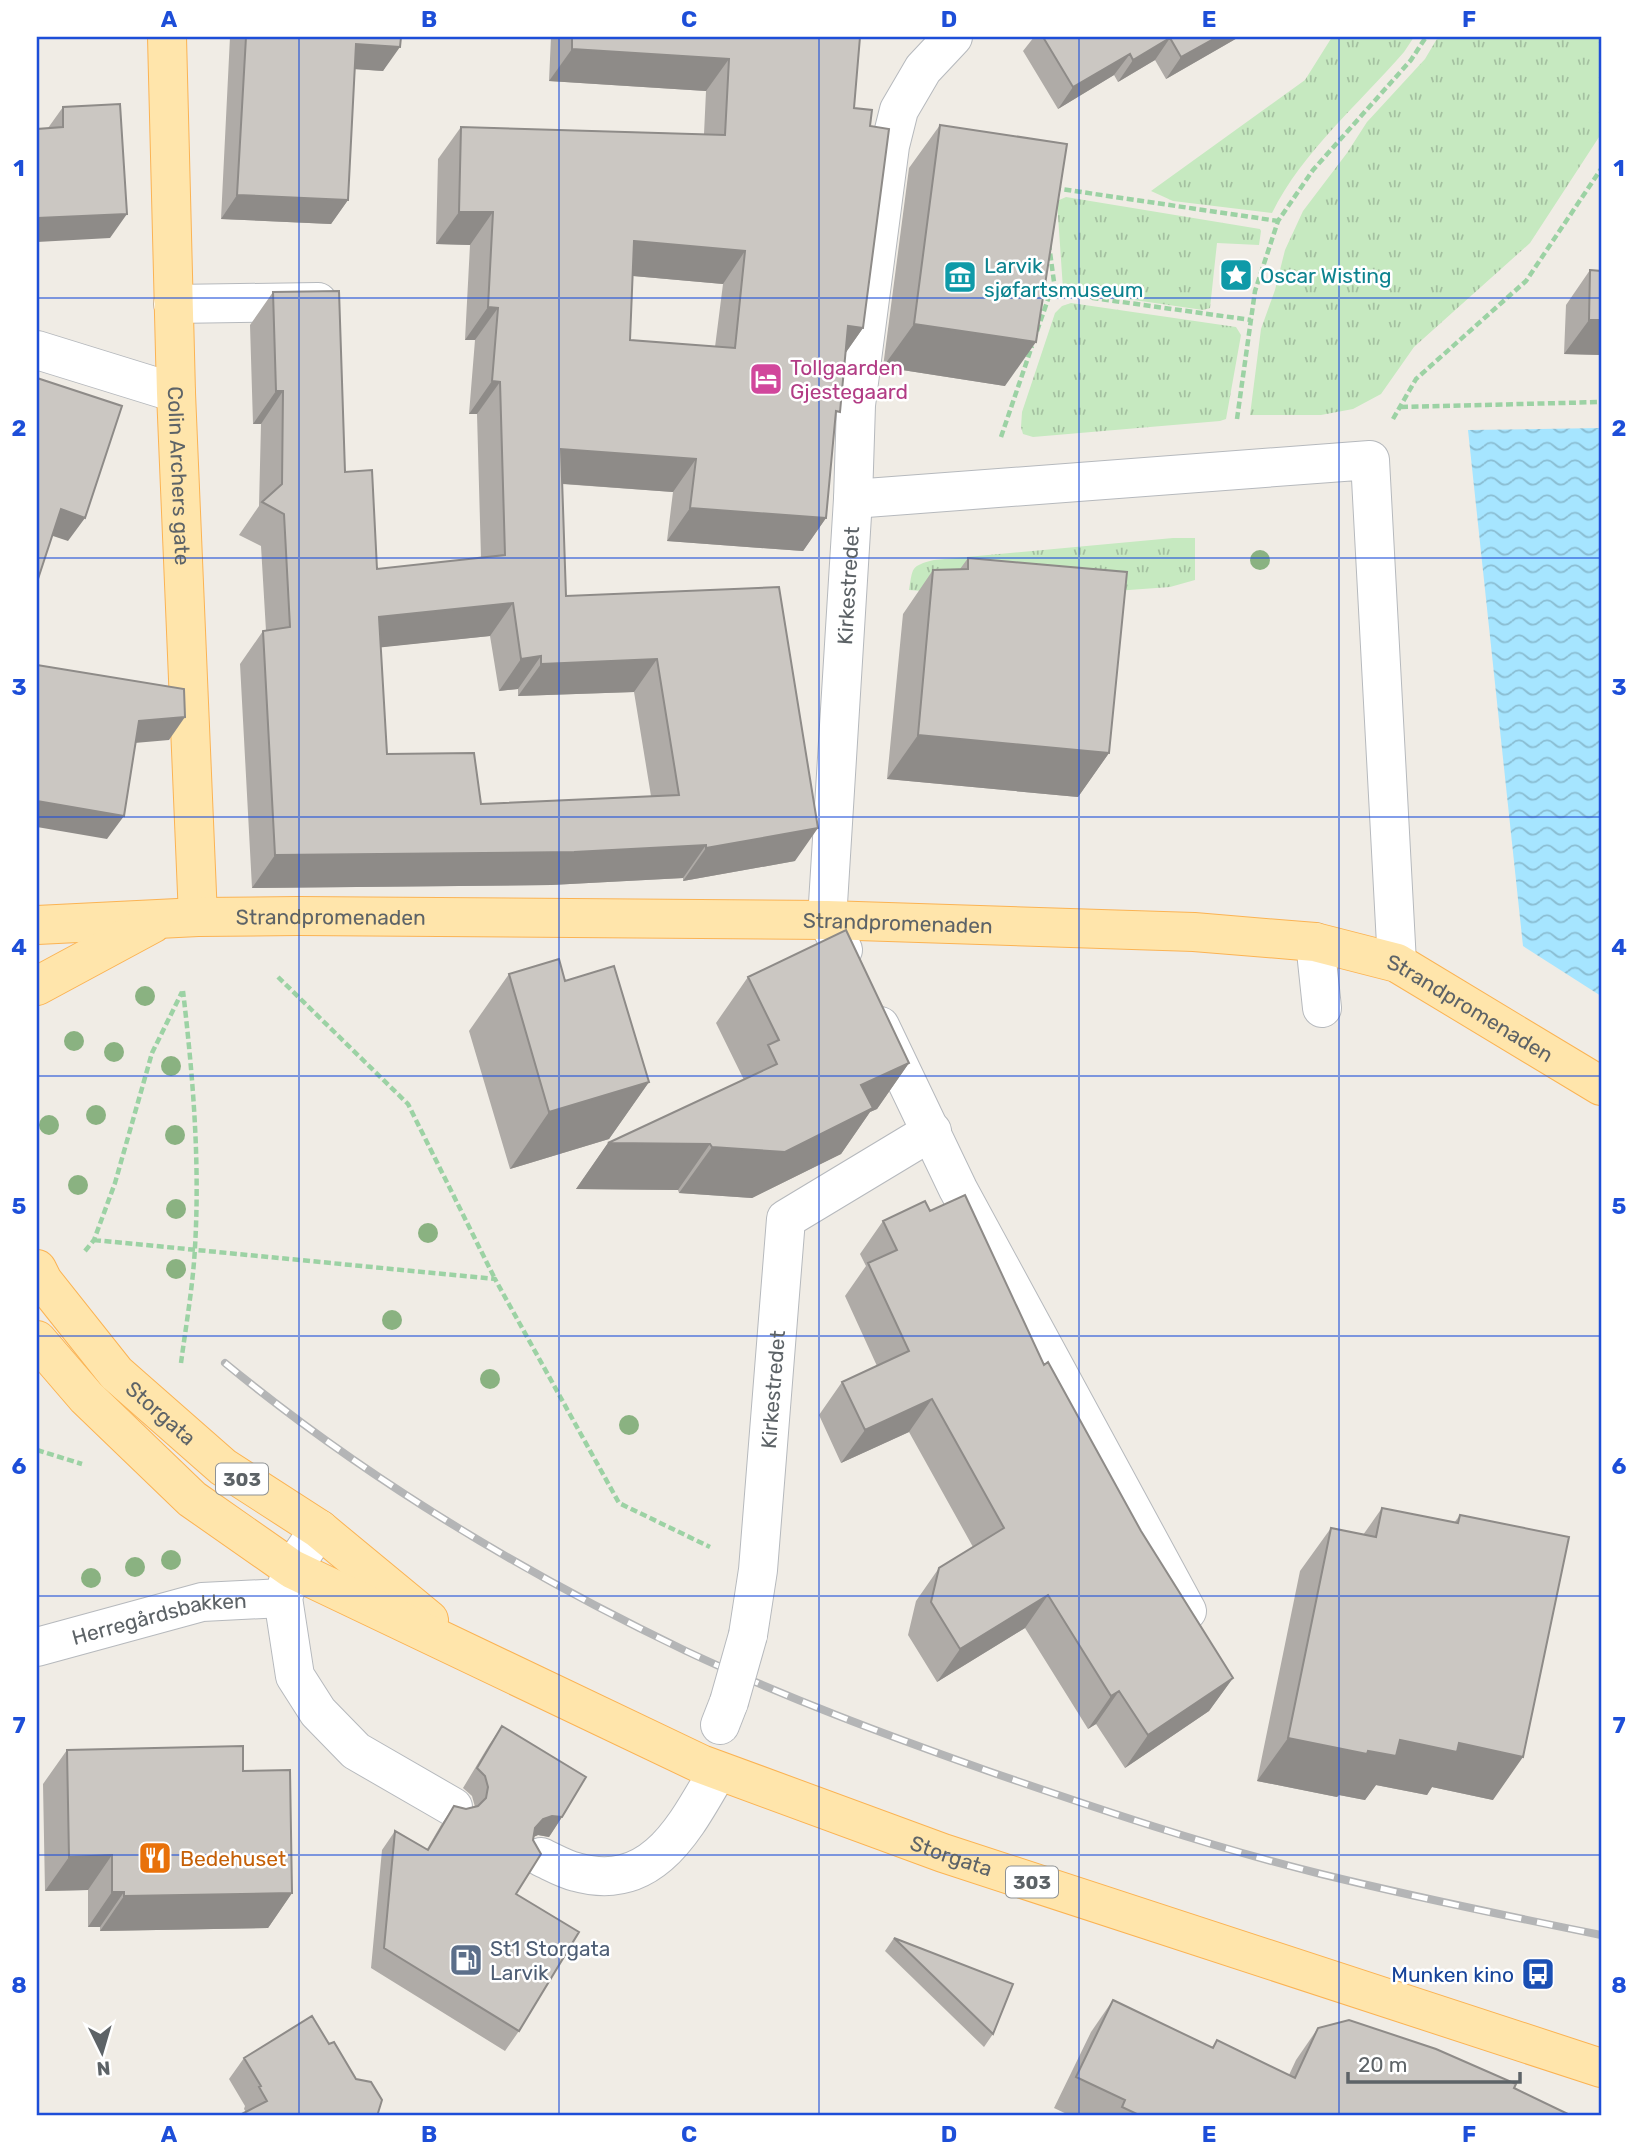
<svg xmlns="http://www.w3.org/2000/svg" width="1638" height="2153" viewBox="0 0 1638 2153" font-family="Rubik,sans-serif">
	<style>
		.grass { fill: url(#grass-tufts) }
		.water { fill: url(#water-waves) }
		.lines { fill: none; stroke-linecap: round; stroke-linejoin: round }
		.minor-casing { stroke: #b6b9bd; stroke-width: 40 }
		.major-casing { stroke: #fbb353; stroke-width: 40 }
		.path { stroke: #9cd2a4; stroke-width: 4.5; stroke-dasharray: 7 3.5; stroke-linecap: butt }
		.minor { stroke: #fff; stroke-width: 38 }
		.major { stroke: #ffe5ab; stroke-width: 38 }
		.rail-casing { stroke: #b4b5b6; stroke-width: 8 }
		.rail { stroke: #fff; stroke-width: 5; stroke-dasharray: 16; stroke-linecap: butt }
		.minor-bridge-casing { stroke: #b6b9bd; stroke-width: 40; stroke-linecap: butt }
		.minor-bridge { stroke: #fff; stroke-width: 38 }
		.tree { fill: #8ab281 }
		.wall { fill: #afaba7; fill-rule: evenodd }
		.shaded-wall { fill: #8e8b88 }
		.building { fill: #cbc7c2; stroke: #8e8b88; stroke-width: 2; fill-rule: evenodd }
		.grid { fill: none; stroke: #1d4ed8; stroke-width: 2; stroke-opacity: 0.55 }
		.labels { text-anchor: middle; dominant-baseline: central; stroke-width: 5; stroke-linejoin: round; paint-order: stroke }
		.shield { fill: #fff; stroke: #8e9295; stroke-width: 2 }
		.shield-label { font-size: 19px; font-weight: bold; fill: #5d6367 }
		.culture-label { font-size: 21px; fill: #0d838f; stroke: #fff; text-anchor: start }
		.hotel-label { font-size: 21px; fill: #b23c85; stroke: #fff; text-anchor: start }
		.street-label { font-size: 21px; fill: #5d6367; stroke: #fff }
		.food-label { font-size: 21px; fill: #c56008; stroke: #fff; text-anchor: start }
		.service-label { font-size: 21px; fill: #4e5e75; stroke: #fff; text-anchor: start }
		.transit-label { font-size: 21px; fill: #164399; stroke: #fff; text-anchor: end }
		.neatline { fill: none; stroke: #1d4ed8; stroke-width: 2.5 }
		.grid-label { font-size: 23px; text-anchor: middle; font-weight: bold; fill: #1d4ed8 }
	</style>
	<defs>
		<pattern id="grass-tufts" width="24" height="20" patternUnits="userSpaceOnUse" patternTransform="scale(1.75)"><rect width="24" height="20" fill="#c6e9c0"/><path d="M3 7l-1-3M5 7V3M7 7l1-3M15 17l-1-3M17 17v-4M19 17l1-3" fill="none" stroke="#a4c0a0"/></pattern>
		<pattern id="water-waves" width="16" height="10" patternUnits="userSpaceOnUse" patternTransform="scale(1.75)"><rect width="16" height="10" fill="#a6e5ff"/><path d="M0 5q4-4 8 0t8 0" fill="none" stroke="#8abdd2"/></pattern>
	</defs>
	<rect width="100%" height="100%" fill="#f0ece5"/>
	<!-- grass -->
	<path class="grass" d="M1332,37h82l-10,15c-44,51 -102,100 -132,161l-99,-12 -22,-10 154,-111z
		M1438,37h163v97l-71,109 -116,104 -33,47 -28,15 -32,6h-71l11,-86 14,-39 10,-40 18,-39 44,-58 20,-31 58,-63z
		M1066,197l194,32 1,2 -2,14 -42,-2 -7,65 -7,2 -138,-20 -2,-1 -6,-88z
		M1071,303l165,24 5,8 -15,84 -6,2 -187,16 -10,-3 -2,-7 1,-15 33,-99 7,-7z
		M1173,538h22v42l-25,7 -151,11 -110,-8c4,-22 1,-24 25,-30z"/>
	<!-- water -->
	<path class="water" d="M1601,428v568l-78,-50 -55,-516z"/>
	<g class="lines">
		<defs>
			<g id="minor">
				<path d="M173,304l145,-2"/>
				<path d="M37,350l139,43"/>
				<path d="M853,499l517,-39 27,503"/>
				<path d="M1315,942l7,66"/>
				<path id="s1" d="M843,950l-16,-30 26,-421 3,-94 34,-259 9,-36 24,-41 30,-32"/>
				<path d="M880,1026l78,163 229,422"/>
				<path d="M319,1529l-27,40 -9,29 12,78 23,36 38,39 97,56"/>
				<path id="s2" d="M748,1635l10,-65 28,-351 146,-88"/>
				<path id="s3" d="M37,1647l165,-45 81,-4"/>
				<path d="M720,1725l9,-23"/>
				<path d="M541,1857c11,5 23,12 35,15 78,22 110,-47 142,-101"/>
			</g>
			<g id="major">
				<path id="s4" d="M167,37l9,356 22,524"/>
				<path id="s5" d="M37,925l161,-8 100,-1 529,4 367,12 121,10 82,21 204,123"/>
				<path d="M37,986l115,-62"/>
				<path id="s6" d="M37,1269l6,12 73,92 107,94 96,62 110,91"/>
				<path id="s7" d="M37,1340l49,57 106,102 100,70 409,195 242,89 658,215"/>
			</g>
		</defs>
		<!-- minor casing -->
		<use href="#minor" class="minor-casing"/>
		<!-- major casing -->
		<use href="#major" class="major-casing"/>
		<!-- path -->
		<path class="path" d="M1054,188l224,33
			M1050,292l201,28
			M1037,331l17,-49 -5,-37
			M1401,407l200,-5
			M1237,419l18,-128 23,-70 35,-51 98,-110 15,-23
			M1393,419l23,-40 110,-98 75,-112
			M1001,437l31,-91
			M278,977l130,127 87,175
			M94,1240l401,39 124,224 91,44
			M85,1251l9,-11 21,-57 37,-130 30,-61
			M181,1363c5,-38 12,-77 14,-116 5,-85 -2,-171 -12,-256
			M37,1450l45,14"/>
		<!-- minor -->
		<use href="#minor" class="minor"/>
		<!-- major -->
		<use href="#major" class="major"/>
		<defs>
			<path id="rail" d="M225,1363c140,115 298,210 461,288 98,46 200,84 302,120 110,38 220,75 333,103 93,23 186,42 280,61"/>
		</defs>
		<!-- rail casing -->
		<use href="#rail" class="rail-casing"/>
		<!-- rail -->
		<use href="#rail" class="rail"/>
		<defs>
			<path id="minor-bridge" d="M729,1702l19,-67"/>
		</defs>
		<!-- minor-bridge casing -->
		<use href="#minor-bridge" class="minor-bridge-casing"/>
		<!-- minor-bridge -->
		<use href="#minor-bridge" class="minor-bridge"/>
	</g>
	<!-- trees -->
	<g class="tree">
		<circle cx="1260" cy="560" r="10"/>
		<circle cx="145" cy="996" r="10"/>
		<circle cx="74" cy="1041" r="10"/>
		<circle cx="114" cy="1052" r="10"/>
		<circle cx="171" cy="1066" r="10"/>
		<circle cx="96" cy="1115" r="10"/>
		<circle cx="49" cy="1125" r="10"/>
		<circle cx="175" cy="1135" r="10"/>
		<circle cx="78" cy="1185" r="10"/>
		<circle cx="176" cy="1209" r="10"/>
		<circle cx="428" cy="1233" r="10"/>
		<circle cx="176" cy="1269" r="10"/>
		<circle cx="392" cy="1320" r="10"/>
		<circle cx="490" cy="1379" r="10"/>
		<circle cx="629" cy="1425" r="10"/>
		<circle cx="171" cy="1560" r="10"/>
		<circle cx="135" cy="1567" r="10"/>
		<circle cx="91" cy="1578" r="10"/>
	</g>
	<!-- wall -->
	<path class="wall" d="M230,37h171l-18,34 -29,-2 -6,131 -17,24 -110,-5z
		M551,37h309l-6,71 16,18 -7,202 -17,24 -11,67 -9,99 -23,33 -136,-10 6,-49 -111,-8 4,112 213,-9 16,274 -112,20v-3l-132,7 -299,3 -12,-224 23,-33h3l-5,-85 -22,-11 20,-29 2,-82h-8l-3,-99 23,-33 72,180 32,97 104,-11 -4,-144h-8l6,-74h-10l5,-95 -34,-1 2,-85 23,-32 243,7 2,-43 -157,-10zM633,276l90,8 -8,63 -85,-7zM490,636l9,55 19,-2v7l116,-4 17,104 -170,8 -94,-50 -7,-107z
		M1034,37h205l-73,42 -11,-19 -37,22 -4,-7 -56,34 -35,-58z
		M63,107l47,131 -62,-110z
		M940,125l65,261 -122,-19 26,-199z
		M1590,270l11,1v84l-37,-1 2,-49z
		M968,558l141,195 -31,44 -191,-18 16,-165 30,-44 27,-1z
		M509,974l56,7 84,101 -40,57 -99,30 -41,-138z
		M748,977l161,86 -32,46 -7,3 -29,42 -89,44 -73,-5 -1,-3 -102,-1 32,-46 136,-63 -28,-57z
		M930,1211l114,154 97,166 92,147 -24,33 -84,57 -29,-44 -8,5 -63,-101 -88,54 -29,-47 8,-34 23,-33 34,-21 -64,-115 -68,31 -22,-48 23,-33 35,-16 -32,-70 21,-30 -6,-12 23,-33z
		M1382,1508l72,15 6,-8 33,285 -61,-13 -5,8 -51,-10 -11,15 -26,-5 -2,2 -80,-16 43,-210 31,-43 32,7z
		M502,1726l60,91 -13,20 -11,-2 -5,2 -17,57 3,137 -14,20 -134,-83 11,-118 13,-19 32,18 14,-24 13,-19 12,3 9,-2 -3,-11 -9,-8 26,-43z
		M67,1750l176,21 49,122 -24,35 -168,3v-4h-12v-37l-43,1 -2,-107z
		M894,1938l99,96 -9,13 -99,-96z
		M1113,2000l99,48 5,-8 72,35 7,-15 22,-32 196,60 58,28h-501l-17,-8 37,-76z
		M329,2044l49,69 -132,-1 -2,-3 1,-3 -16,-27 15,-21z"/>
	<!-- shaded-wall -->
	<path class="shaded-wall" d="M1217,37h22l-73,42 15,-22z
		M1170,38l-15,22 -37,22 15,-22z
		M356,44l44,3 -17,24 -44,-3z
		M572,49l157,10 -23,32 -157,-10z
		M1130,54l-16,21 -56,34 15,-22z
		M237,195l111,5 -17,24 -110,-5z
		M459,212h34l-23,33 -34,-1z
		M127,214l-17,24 -73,4v-24z
		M634,241l111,10 -22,33 -112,-10z
		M488,307l10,1 -23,32h-10z
		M1589,320h12v35l-37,-1z
		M914,324l122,18 -31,44 -122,-19z
		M848,326l15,2 -23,33z
		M492,381l8,1 -23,32h-8z
		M276,391h7l-22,33h-8z
		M561,449l135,10 -23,33 -134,-10z
		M690,508l136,10 -23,33 -136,-10z
		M61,509l24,9 -17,23 -24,-8z
		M513,603l-23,33 -134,14 23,-33z
		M541,656l-23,33 -19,2 22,-32z
		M657,659l-23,33 -116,4 23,-32z
		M185,717l-16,23 -46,4 16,-23z
		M918,735l191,18 -31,44 -191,-18z
		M37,801l87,15 -17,23 -70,-12z
		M818,828l-23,33 -112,20 23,-33z
		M706,845l-23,33 -132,7 -299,3 23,-33z
		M909,1063l-32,46 -7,3 -29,42 -89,44 -73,-5 33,-46 149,-62z
		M649,1082l-40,57 -99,30 39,-57z
		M608,1143l102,1 -32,46 -102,-1z
		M932,1399l-23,33 -68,31 24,-33z
		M1048,1595l-23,33 -88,54 23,-33z
		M1233,1678l-24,33 -84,57 23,-33z
		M1119,1691l-23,33 -8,5 23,-33z
		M1288,1738l80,13 32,-11 59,3 64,14 -30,43 -61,-13 -5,8 -51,-10 -11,15 -26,-5 -2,2 -80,-16z
		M552,1816l10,1 -13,20 -11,-2 -9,4 6,-11 8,-9z
		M112,1855l-24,35 -43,1 24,-34z
		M112,1892h12l-24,35h-12z
		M292,1893l-24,35 -168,3 24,-35z"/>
	<!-- building -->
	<path class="building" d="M246,37h155l-1,10 -44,-3 -8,156 -111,-5z
		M572,37h288l-6,71 18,2 -2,16 19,3 -26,199 -15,-2 -8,86 -4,-1 -10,107 -136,-10 6,-49 -135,-10 5,147 213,-9 39,241 -112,20v-3l-132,7 -299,3 -12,-224 27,-4 -6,-113 -22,-12 20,-18 1,-93h-7l-3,-99 66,-1 6,181 27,-2 5,99 128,-14 -5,-173 -8,-1 6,-73 -10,-1 5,-95h-34l2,-85 264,8 4,-76 -157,-10zM634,241l111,10 -10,97 -105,-8zM513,603l8,56 20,-3v8l116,-5 22,136 -198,9 -7,-51 -87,1 -8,-137z
		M1043,37h174l-36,20 -11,-19 -37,22 -3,-6 -57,33z
		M120,104l7,110 -90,4v-89l26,-2v-20z
		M940,125l127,19 -31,198 -122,-18z
		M1590,270l11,1v49h-12z
		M37,378l85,28 -37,112 -24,-9 -24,73z
		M968,558l159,14 -18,181 -191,-18 15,-165 35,-1z
		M37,665l147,24 1,28 -46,4 -15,95 -87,-15z
		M846,930l63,133 -48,22 12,23 -88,44 -73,-5 -2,-3 -102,-1 169,-79 -9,-19 11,-5 -31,-63z
		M559,959l6,22 49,-15 35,116 -100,30 -40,-138z
		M965,1195l79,170 4,-3 93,169 92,147 -85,57 -29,-44 -8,5 -63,-101 -88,54 -29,-47 8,-34 65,-40 -72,-129 -67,31 -23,-48 67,-31 -41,-88 29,-13 -14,-29 42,-20 5,10z
		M1382,1508l76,15 2,-8 109,22 -46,220 -64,-14 -2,9 -57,-12 -4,16 -28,-5 -1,3 -79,-16 43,-210 45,9z
		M502,1726l84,51 -24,40 -10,-1 -9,3 -8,9 -2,12 8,14 -25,40 63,38 -60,99 -135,-83 11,-117 33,19 26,-44 12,3 12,-3 8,-8 2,-11 -3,-11 -8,-8z
		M243,1746v25l47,-1 2,123 -168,3v-4h-12v-37l-43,2 -2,-107z
		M894,1938l119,46 -20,50z
		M1113,2000l100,48 4,-8 78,38 23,-50 31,-8 87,29 80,35 -2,4 58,28h-431l-19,-9 3,-7 -49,-23z
		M312,2016l17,28 5,-2 22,37 15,3 11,18 -4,13 2,3h-142l29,-15 -8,-14 2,-1 -17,-28z"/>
	<!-- grid -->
	<path class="grid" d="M299,37v2079M559,37v2079M819,37v2079M1079,37v2079M1339,37v2079M37,298h1564M37,558h1564M37,817h1564M37,1076h1564M37,1336h1564M37,1596h1564M37,1855h1564"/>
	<!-- icons -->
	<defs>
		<symbol id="sight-square" viewBox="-11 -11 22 22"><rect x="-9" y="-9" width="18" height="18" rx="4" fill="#0f9aa8" stroke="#fff"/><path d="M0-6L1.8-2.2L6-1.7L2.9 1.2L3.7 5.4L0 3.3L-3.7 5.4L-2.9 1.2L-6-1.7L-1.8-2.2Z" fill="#fff"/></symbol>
		<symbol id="museum-square" viewBox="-11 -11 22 22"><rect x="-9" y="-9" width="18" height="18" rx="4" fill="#0f9aa8" stroke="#fff"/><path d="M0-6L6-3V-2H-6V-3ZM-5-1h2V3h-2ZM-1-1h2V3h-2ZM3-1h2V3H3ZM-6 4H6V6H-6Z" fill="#fff"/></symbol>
		<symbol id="hotel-square" viewBox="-11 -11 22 22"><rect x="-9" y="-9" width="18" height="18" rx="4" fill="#d1479c" stroke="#fff"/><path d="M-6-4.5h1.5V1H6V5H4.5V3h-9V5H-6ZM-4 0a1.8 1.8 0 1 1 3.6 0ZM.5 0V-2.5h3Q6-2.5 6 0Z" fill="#fff"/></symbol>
		<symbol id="restaurant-square" viewBox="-11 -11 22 22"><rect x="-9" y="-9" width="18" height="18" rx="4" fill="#e8710a" stroke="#fff"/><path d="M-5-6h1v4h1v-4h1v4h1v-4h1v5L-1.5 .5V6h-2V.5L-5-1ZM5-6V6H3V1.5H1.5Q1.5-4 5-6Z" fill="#fff"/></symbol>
		<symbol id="fuel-square" viewBox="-11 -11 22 22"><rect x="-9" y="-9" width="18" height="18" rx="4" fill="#5c6f8a" stroke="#fff"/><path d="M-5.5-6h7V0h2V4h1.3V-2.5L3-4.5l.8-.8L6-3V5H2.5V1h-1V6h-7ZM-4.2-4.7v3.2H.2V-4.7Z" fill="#fff"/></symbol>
		<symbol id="bus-square" viewBox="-11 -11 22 22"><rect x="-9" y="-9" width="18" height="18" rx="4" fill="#1a4fb4" stroke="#fff"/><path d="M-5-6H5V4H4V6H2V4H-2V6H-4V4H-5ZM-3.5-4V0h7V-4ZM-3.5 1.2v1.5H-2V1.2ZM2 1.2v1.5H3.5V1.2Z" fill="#fff"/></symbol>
	</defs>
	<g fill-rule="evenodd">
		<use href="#sight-square" x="1217" y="256" width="38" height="38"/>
		<use href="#museum-square" x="941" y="258" width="38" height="38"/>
		<use href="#hotel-square" x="747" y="360" width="38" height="38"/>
		<use href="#restaurant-square" x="136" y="1839" width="38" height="38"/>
		<use href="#fuel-square" x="447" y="1941" width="38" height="38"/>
		<use href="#bus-square" x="1519" y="1955" width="38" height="38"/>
	</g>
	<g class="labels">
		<!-- shield labels -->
		<g class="shield">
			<rect x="216" y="1463.5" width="52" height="31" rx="5"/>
			<rect x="1006" y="1866.5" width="52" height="31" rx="5"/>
		</g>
		<g class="shield-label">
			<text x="242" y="1479">303</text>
			<text x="1032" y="1882">303</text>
		</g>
		<!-- culture labels -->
		<g class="culture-label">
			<text x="984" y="265">Larvik<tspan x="984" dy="24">sjøfartsmuseum</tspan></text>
			<text x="1260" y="275">Oscar Wisting</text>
		</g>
		<!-- hotel labels -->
		<g class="hotel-label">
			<text x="790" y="367">Tollgaarden<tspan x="790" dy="24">Gjestegaard</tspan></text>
		</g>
		<!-- street labels -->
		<g class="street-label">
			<text stroke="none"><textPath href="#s4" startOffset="439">Colin Archers gate</textPath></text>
			<text stroke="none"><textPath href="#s1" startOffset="369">Kirkestredet</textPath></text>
			<text stroke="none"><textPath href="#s5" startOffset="294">Strandpromenaden</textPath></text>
			<text stroke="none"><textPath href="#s5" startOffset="861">Strandpromenaden</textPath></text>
			<text stroke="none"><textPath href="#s5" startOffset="1449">Strandpromenaden</textPath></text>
			<text stroke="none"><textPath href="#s2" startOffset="247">Kirkestredet</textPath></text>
			<text stroke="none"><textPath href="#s6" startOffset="191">Storgata</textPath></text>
			<text stroke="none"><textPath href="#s3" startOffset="126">Herregårdsbakken</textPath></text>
			<text stroke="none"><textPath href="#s7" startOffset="1064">Storgata</textPath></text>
		</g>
		<!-- food labels -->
		<g class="food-label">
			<text x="180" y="1858">Bedehuset</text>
		</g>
		<!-- service labels -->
		<g class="service-label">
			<text x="490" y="1948">St1 Storgata<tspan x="490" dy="24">Larvik</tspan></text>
		</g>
		<!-- transit labels -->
		<g class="transit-label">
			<text x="1514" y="1974">Munken kino</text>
		</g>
	</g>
	<!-- border -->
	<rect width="1638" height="2153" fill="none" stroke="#ffffff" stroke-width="77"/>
	<!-- north arrow -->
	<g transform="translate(102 2052) rotate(175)" stroke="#ffffff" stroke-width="5" paint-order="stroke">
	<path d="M0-5L12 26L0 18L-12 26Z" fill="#5d6367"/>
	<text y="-10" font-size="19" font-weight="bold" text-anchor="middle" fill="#5d6367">N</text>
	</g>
	<!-- scale -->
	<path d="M1348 2072v10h172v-10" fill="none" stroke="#5d6367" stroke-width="3.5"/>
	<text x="1358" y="2072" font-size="21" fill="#5d6367" stroke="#ffffff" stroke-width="5" paint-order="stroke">20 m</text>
	<rect x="38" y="38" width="1562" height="2076" class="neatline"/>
	<g class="grid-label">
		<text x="169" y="27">A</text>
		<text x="429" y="27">B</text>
		<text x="689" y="27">C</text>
		<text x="949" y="27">D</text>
		<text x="1209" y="27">E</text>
		<text x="1469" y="27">F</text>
		<text x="19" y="176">1</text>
		<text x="1619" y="176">1</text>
		<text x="19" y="436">2</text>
		<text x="1619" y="436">2</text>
		<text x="19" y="695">3</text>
		<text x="1619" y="695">3</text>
		<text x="19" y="955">4</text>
		<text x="1619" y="955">4</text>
		<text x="19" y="1214">5</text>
		<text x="1619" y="1214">5</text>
		<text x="19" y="1474">6</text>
		<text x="1619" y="1474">6</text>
		<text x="19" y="1733">7</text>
		<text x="1619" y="1733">7</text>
		<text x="19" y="1993">8</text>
		<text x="1619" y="1993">8</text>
		<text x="169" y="2142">A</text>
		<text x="429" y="2142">B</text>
		<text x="689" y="2142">C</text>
		<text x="949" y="2142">D</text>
		<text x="1209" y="2142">E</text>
		<text x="1469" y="2142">F</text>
	</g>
</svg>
